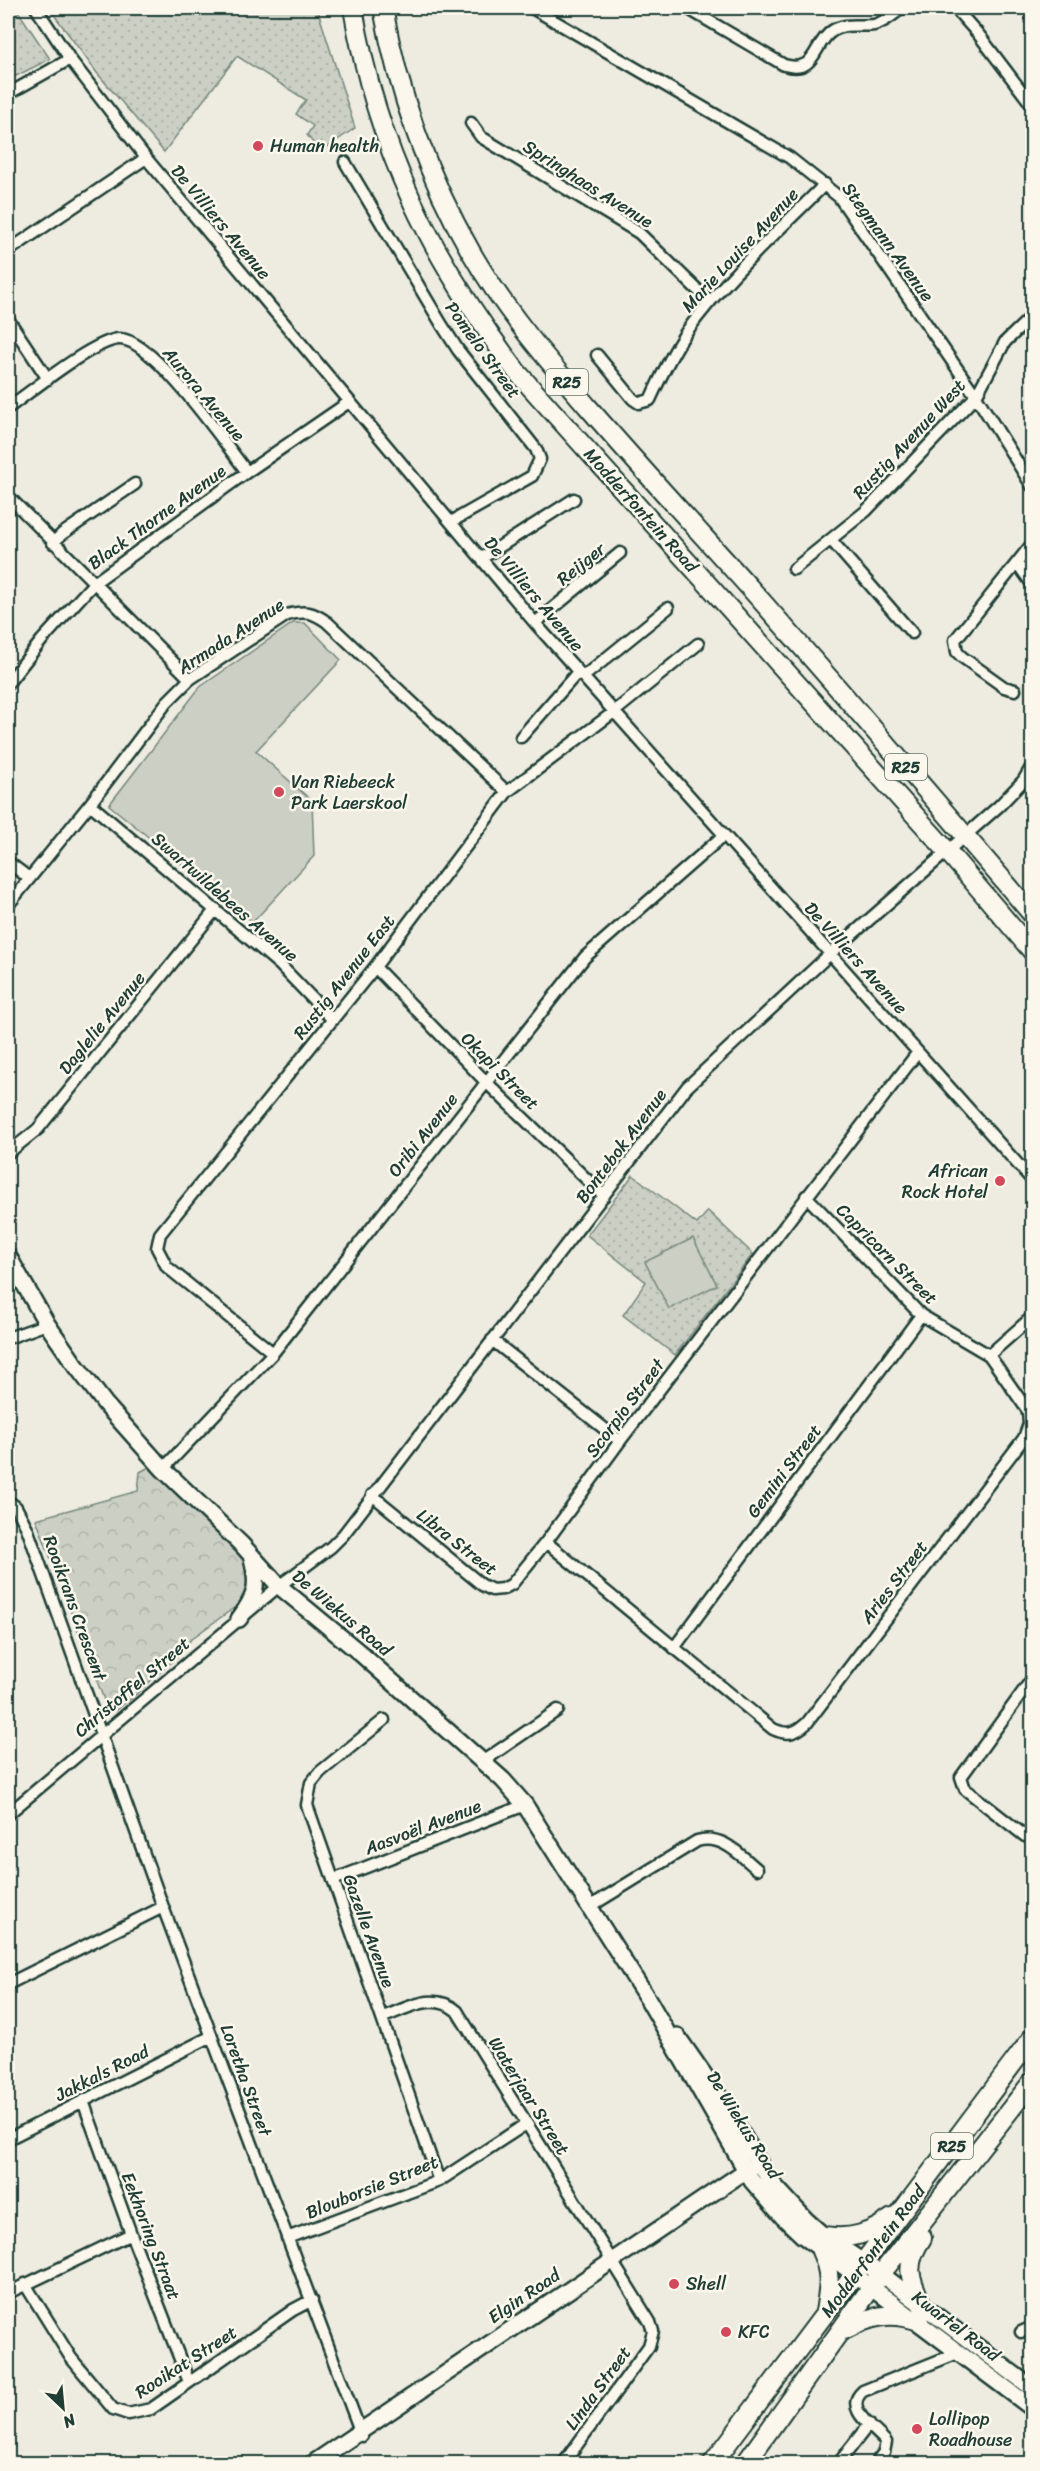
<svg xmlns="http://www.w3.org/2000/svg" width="1040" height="2471" viewBox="0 0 1040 2471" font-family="Sriracha,sans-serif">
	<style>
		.grass { fill: url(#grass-dots); stroke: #75867c; stroke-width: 1.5 }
		.park { fill: url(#park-crowns); stroke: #75867c; stroke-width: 1.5 }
		.garden { fill: #cbcfc4; stroke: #75867c; stroke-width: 1.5 }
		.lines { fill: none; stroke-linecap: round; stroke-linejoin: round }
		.street-casing { stroke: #1f3d34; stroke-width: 15 }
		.secondary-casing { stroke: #1f3d34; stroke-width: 20 }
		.primary-casing { stroke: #1f3d34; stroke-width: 22 }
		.street { stroke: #fbf7ec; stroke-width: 10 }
		.secondary { stroke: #fbf7ec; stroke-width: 15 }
		.primary { stroke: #fbf7ec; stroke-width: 18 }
		.poi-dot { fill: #d1495b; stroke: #fbf7ec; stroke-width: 2 }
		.labels { text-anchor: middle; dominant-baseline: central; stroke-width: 5; stroke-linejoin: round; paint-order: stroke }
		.shield { fill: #fbf7ec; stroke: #61756b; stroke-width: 1.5 }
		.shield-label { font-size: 16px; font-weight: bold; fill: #1f3d34 }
		.poi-label { font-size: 18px; fill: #1f3d34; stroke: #fbf7ec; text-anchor: start }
		.street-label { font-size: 18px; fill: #1f3d34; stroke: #fbf7ec }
	</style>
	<defs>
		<pattern id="grass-dots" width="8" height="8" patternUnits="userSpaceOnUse" patternTransform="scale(1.5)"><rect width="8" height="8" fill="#cbcfc4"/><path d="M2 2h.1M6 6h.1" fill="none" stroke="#aeb3a9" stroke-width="1.8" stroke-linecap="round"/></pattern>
		<pattern id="park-crowns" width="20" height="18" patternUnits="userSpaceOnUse" patternTransform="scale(1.5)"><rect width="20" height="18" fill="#cbcfc4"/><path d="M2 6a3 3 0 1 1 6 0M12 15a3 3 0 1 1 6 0" fill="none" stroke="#aeb3a9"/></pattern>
	</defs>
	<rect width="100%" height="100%" fill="#eeece1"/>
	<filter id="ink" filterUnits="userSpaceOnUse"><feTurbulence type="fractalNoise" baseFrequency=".0167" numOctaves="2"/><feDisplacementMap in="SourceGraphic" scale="12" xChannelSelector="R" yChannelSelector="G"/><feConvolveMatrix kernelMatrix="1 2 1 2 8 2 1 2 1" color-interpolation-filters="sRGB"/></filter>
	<g filter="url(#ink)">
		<!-- grass -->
		<path class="grass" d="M8,8h8l34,51 -42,21z
			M49,8h268l38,120 -35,24 -13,-17 6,-9 -17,-12 10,-14 -69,-44 -73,96 -67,-79z
			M633,1175l64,49 11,-13 45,43 -78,101 -52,-40 23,-33 -59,-47z"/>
		<!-- park -->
		<path class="park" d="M149,1467l98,92 6,24 -11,19 -51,37 -9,13 -51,47 -17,12 -8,-6 -70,-186 102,-28 2,-19z"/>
		<!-- garden -->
		<path class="garden" d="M293,623h12l36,37 -85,91 56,50 2,55 -61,66 -144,-117 91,-118z
			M693,1238l24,47 -48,24 -24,-47z"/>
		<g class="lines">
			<defs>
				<path id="street" d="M36,8l34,51 76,99 389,465 497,557
					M532,8l258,150 49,39 137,199 56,90
					M687,8l97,57c33,9 28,-20 48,-34 13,-9 28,-4 42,-6 10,-2 20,-11 28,-17
					M955,8l24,27 53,70
					M8,94l62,-35
					M471,123l10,14 158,96 71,69
					M345,162l97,163 16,25 78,99 4,10 -8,17 -81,46
					M8,251l138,-93
					M8,319l40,60
					M597,355l36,44 6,4 11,-3c11,-24 22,-47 37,-69 39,-54 91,-99 138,-147
					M8,408c21,-15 87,-69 112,-69 33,0 106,106 127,133
					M8,496l182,183
					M831,540l81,93
					M53,543l9,-9 73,-50
					M482,558l92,-59
					M1017,563l15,21
					M794,569l72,-58 61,-64 49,-51 29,-54 27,-26
					M535,623l85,-70
					M583,677l85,-69
					M8,683l34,-43 52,-57 153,-111 102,-70
					M1015,690l-11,-3 -42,-30 -5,-5 -2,-12 77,-96
					M521,737l57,-65
					M90,804l190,161 53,55
					M8,862l21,16
					M8,905l82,-101 77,-102 23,-23 97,-64c18,-5 26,-3 40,7l180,170
					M375,967l111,115 118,114
					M8,1153l30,-24 178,-220
					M8,1338l39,-14
					M492,1340l128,101
					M273,1353l-106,-86 -10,-19 3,-14 215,-267 132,-175 107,-80 84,-68
					M989,1355l43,-38
					M163,1469l110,-116 312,-396 139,-122
					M372,1495l110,90 10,5 11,-1 9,-5 34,-42 74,-101 298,-389
					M8,1501l8,6 11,21 136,379 199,529
					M546,1542l227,187c15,7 23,4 34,-6l217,-285 5,-14 -1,-13 -39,-56 -68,-40 -115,-119
					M674,1648l247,-333
					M384,1720l-64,52 -9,11 -4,22 132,376
					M482,1762l76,-52
					M8,1814l271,-228 52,-39 12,-12 344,-448 143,-133 169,-148 24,-25 9,-15
					M1025,1836l-55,-43 -5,-4 -4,-12 71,-98
					M333,1880l192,-75
					M591,1906l106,-65c25,-7 42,13 60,28
					M8,1984l155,-77
					M383,2017c25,-9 51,-26 74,-6l193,311 3,9 -4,15 -86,118
					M83,2101l48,133 58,148
					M8,2139l204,-103
					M287,2238l152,-57 87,-57
					M25,2284l46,74 42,51 15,5 23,-5 142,-99 19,-10
					M8,2293l123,-59
					M1021,2332l11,-5
					M838,2464l31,-40
					M875,2464l9,-12 2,-10c-10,-13 -44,-33 -23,-51l97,-39"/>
				<path id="secondary" d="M8,1256l39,68 27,39 32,42 57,64 79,76 37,41 81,67 143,127 22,25 124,196 103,180 31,36 19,18 230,173
					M239,1619c17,-23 20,-33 13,-61
					M677,2036l41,59 53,87 35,38 18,16 57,38 151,114
					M312,2464l442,-299"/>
				<path id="primary" d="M353,8c24,142 78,250 164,364l431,480 84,99
					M383,8c15,84 45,170 88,244 32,56 75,106 116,154 53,61 108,121 163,182 95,107 189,217 282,326
					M824,2236c27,4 46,-2 68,-18
					M922,2238c-19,28 -12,41 1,69
					M821,2251c11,24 8,35 4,61
					M844,2330c26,-14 46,-19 75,-9
					M712,2464l320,-426
					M745,2464l136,-190 151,-192"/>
			</defs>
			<!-- street casing -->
			<use href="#street" class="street-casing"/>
			<!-- secondary casing -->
			<use href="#secondary" class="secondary-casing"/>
			<!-- primary casing -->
			<use href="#primary" class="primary-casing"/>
			<!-- street -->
			<use href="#street" class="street"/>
			<!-- secondary -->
			<use href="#secondary" class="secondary"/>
			<!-- primary -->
			<use href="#primary" class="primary"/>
		</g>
	</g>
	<!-- markers -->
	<g class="poi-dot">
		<circle cx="258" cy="146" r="6"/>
		<circle cx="279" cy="792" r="6"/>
		<circle cx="1000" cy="1181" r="6"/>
		<circle cx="674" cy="2284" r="6"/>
		<circle cx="726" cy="2332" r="6"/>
		<circle cx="917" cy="2429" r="6"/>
	</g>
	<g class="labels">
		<!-- shield labels -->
		<g class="shield">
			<rect x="546" y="369" width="42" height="26" rx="4.5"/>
			<rect x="885" y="754" width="42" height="26" rx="4.5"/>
			<rect x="931" y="2133" width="42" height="26" rx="4.5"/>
		</g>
		<g class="shield-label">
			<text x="567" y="382">R25</text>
			<text x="906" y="767">R25</text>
			<text x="952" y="2146">R25</text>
		</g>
		<!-- poi labels -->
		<g class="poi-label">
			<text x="270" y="146">Human health</text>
			<text x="291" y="782">Van Riebeeck<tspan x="291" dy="21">Park Laerskool</tspan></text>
			<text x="988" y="1171" text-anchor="end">African<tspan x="988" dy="21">Rock Hotel</tspan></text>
			<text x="686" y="2284">Shell</text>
			<text x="738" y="2332">KFC</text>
			<text x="929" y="2419">Lollipop<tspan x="929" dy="21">Roadhouse</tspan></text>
		</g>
		<!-- street labels -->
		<g class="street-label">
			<text transform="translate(588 184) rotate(32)">Springhaas Avenue</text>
			<text transform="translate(221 222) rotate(50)">De Villiers Avenue</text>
			<text transform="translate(888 242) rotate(54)">Stegmann Avenue</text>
			<text transform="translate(740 250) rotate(-47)">Marie Louise Avenue</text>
			<text transform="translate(483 350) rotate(54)">Pomelo Street</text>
			<text transform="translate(204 394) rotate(50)">Aurora Avenue</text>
			<text transform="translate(909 439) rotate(-47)">Rustig Avenue West</text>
			<text transform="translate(641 510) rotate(48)">Modderfontein Road</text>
			<text transform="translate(157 517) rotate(-36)">Black Thorne Avenue</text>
			<text transform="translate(581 564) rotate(-39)">Reijger</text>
			<text transform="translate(534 594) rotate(50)">De Villiers Avenue</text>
			<text transform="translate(231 636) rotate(-33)">Armada Avenue</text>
			<text transform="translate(225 897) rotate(41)">Swartwildebees Avenue</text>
			<text transform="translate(856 958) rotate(48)">De Villiers Avenue</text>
			<text transform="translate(344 977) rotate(-52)">Rustig Avenue East</text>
			<text transform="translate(102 1023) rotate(-51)">Daglelie Avenue</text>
			<text transform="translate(500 1071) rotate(45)">Okapi Street</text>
			<text transform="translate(423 1135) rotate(-52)">Oribi Avenue</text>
			<text transform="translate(621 1146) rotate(-53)">Bontebok Avenue</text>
			<text transform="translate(887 1254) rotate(45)">Capricorn Street</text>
			<text transform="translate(625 1408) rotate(-53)">Scorpio Street</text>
			<text transform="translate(784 1471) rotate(-53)">Gemini Street</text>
			<text transform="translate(457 1542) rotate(38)">Libra Street</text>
			<text transform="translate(894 1582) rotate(-53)">Aries Street</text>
			<text transform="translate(75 1608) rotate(70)">Rooikrans Crescent</text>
			<text transform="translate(342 1613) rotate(40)">De Wiekus Road</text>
			<text transform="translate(132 1687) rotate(-40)">Christoffel Street</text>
			<text transform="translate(423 1827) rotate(-21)">Aasvoël Avenue</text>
			<text transform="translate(369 1931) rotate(70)">Gazelle Avenue</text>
			<text transform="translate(102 2073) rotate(-27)">Jakkals Road</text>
			<text transform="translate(246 2080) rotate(70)">Loretha Street</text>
			<text transform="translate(529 2096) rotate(58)">Waterjaar Street</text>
			<text transform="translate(744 2125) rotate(58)">De Wiekus Road</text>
			<text transform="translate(372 2187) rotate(-22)">Blouborsie Street</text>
			<text transform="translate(151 2236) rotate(69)">Eekhoring Straat</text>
			<text transform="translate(873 2251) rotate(-53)">Modderfontein Road</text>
			<text transform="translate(524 2296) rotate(-34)">Elgin Road</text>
			<text transform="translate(956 2326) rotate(37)">Kwartel Road</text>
			<text transform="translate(186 2362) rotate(-33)">Rooikat Street</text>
			<text transform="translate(598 2388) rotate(-54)">Linda Street</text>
		</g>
	</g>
	<!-- margin -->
	<rect width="1040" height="2471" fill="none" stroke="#fbf7ec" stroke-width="30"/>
	<rect x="15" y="15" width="1010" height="2441" fill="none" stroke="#1f3d34" stroke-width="2" filter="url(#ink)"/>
	<!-- north arrow -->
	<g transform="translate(63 2408) rotate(154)" stroke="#fbf7ec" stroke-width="4.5" paint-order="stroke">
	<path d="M0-4.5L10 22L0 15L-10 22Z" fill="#1f3d34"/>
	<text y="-9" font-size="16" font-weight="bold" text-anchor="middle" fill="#1f3d34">N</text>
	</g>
</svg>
